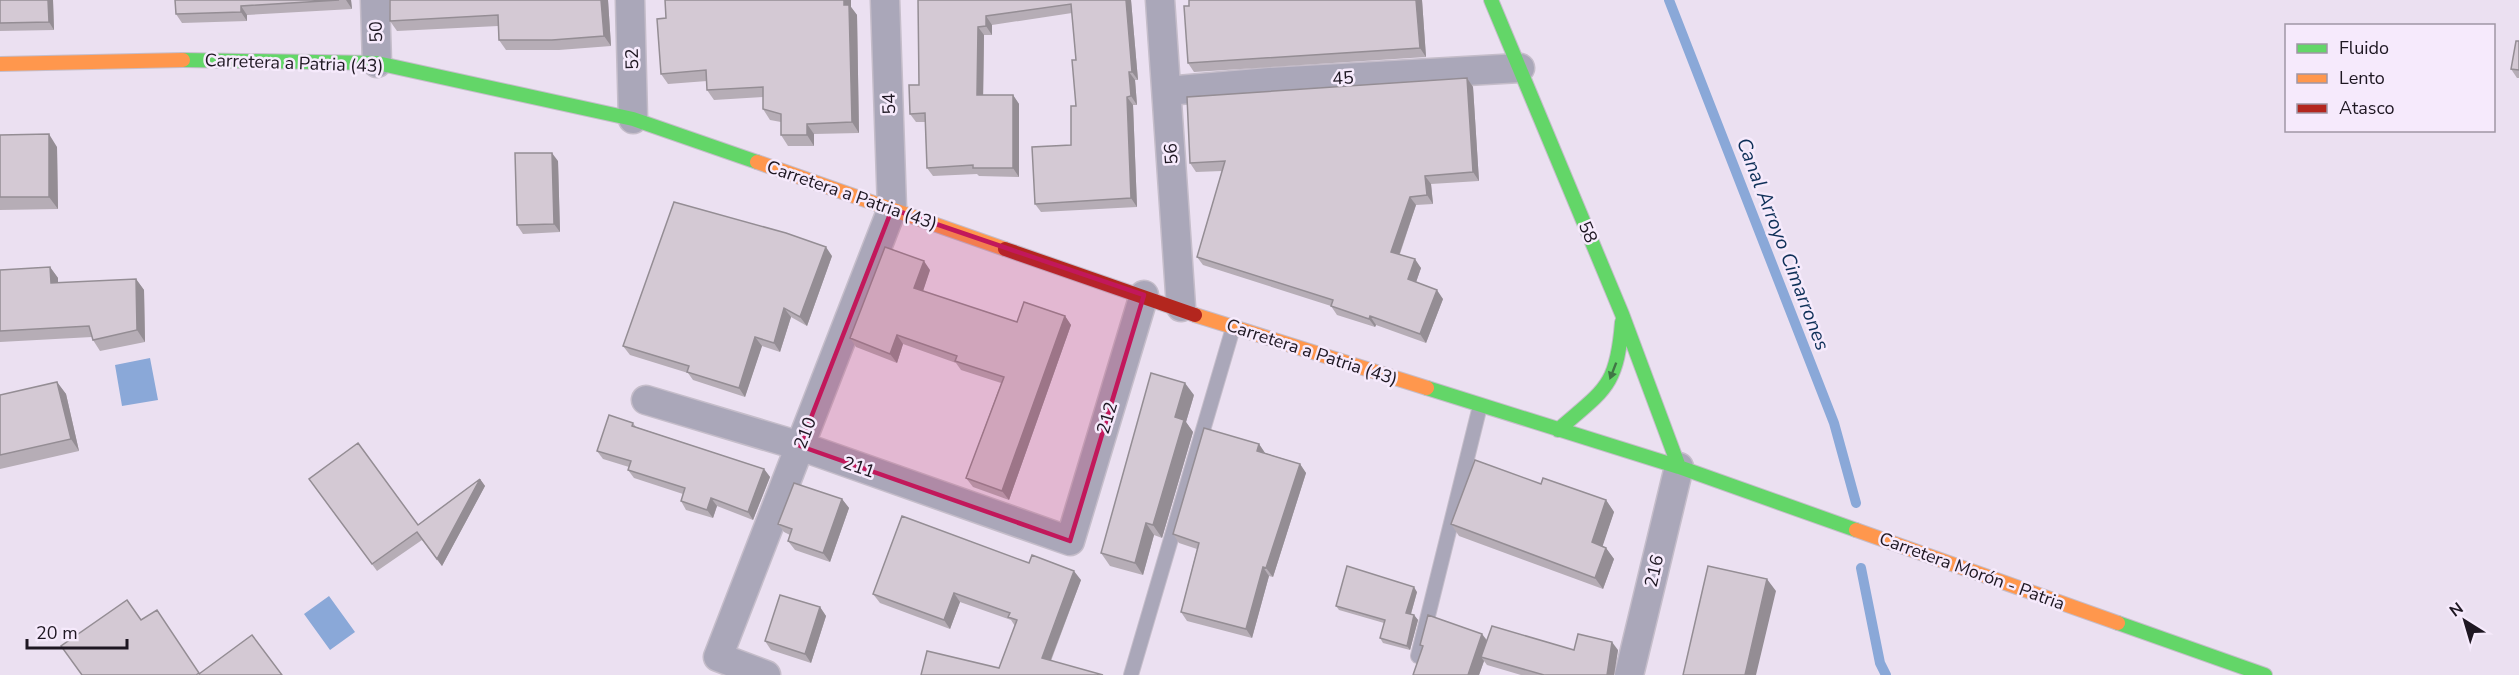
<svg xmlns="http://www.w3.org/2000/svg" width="2519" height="675" viewBox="0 0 2519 675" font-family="'Nunito Sans',sans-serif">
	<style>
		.water { fill: #8aa8d8 }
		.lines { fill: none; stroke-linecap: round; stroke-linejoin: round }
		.stream { stroke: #8aa8d8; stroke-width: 10 }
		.lane-casing { stroke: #c5bdca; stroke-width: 16 }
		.street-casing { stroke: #c5bdca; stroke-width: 31 }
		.fast-casing { stroke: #c5bdca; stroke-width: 16 }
		.slow-casing { stroke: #c5bdca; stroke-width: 16 }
		.jam-casing { stroke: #c5bdca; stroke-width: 16 }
		.lane { stroke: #aaa7b9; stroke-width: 14 }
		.street { stroke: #aaa7b9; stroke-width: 28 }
		.fast { stroke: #63d668; stroke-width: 14 }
		.slow { stroke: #ff974d; stroke-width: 14 }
		.jam { stroke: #b3261e; stroke-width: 14 }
		.wall { fill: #b6adb6 }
		.shaded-wall { fill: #948d94 }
		.building { fill: #d4c9d4; stroke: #948d94; stroke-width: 1.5 }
		.oneway { fill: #407645 }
		.marked { fill: #c2185b; fill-opacity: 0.2; stroke: #c2185b; stroke-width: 4.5; stroke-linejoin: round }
		.labels { text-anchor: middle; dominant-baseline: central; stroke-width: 5; stroke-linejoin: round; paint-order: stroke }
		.street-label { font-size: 18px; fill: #1e1722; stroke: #f6eafc }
		.water-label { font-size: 20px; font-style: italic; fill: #0e3058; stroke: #f6eafc }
	</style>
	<rect width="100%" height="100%" fill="#ebe0f1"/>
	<!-- water -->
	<path class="water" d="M150,358l8,42 -36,6 -7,-41z
		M329,596l26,36 -25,18 -26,-36z"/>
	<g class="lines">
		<!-- stream -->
		<path class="stream" d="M1669,0l165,423 22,80
			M1861,568l19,95 6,12"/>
		<defs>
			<path id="lane" d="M1418,656l62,-250
				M1131,675l102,-347"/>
			<path id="street" d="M375,0l2,63
				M630,0l3,119
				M1160,0l21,307
				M1167,91l103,-9 250,-14
				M646,400l154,46 270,95 74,-246
				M766,675l-48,-18 174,-448 -7,-209
				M1629,675l50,-208"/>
			<path id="fast" d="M1491,0l131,314 57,153
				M183,60l194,3 256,56 124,43
				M1427,388l252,79 177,63
				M1558,430c47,-41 59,-43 64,-108
				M2118,623l147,52"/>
			<path id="slow" d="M0,64l183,-4
				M757,162l248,87
				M1195,315l232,73
				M1856,530l262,93"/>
			<path id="jam" d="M1005,249l190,66"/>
		</defs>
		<!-- lane casing -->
		<use href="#lane" class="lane-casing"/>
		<!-- street casing -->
		<use href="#street" class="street-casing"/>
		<!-- fast casing -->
		<use href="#fast" class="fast-casing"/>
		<!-- slow casing -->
		<use href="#slow" class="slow-casing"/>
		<!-- jam casing -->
		<use href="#jam" class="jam-casing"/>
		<!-- lane -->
		<use href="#lane" class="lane"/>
		<!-- street -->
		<use href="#street" class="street"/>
		<!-- fast -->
		<use href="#fast" class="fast"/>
		<!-- slow -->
		<use href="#slow" class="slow"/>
		<!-- jam -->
		<use href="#jam" class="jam"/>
	</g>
	<!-- wall -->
	<path class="wall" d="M0,0h53l1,30 -54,1z
		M175,0h176l1,9 -105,6v6l-65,2 -6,-9z
		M608,0l3,46 -52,4h-53l-7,-10 -1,-14 -101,5 -7,-10z
		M665,0h186v7l6,8 2,118 -45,1v12h-26l-7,-11v-13l-11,-2 -7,-11v-12l-49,3 -7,-10v-9l-39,3 -7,-10 5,-56z
		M918,0h213l7,80h-3l2,25h-4l4,102 -96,5 -6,-8 36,-59 5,-39v-46l-4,-47 -80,12v10h-8l-1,60h30l6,9v73l-40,-1 -2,-2 -44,2 -6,-8 -2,-46h-9l-6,-8 9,-29z
		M1422,0l4,57 -232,15 -6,-9z
		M2519,41v37h-2l-6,-9z
		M1467,78l6,9 6,94 -48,3 2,20 -17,1 -16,49 21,14 -5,14 27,17 -17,44 -50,-18 -1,2 -38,-12 -6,-9 -128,-41 -6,-8 25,-86 -26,1 -6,-9z
		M0,135l57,12 1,62 -58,1z
		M558,161l2,71 -37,2 -6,-9z
		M832,256l-25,70 -16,-9 -11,35 -18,-6 -17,51 -52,-17 -5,-7 -58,-18 -7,-9z
		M50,267l8,11v5l78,-4 8,11 1,52 -45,9 -7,-11 -1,-3 -92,5v-72z
		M930,270l-7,21 94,31 48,-6 6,9 -62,175 -36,-13 -7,-9 35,-95 -40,-13 -5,-7 -53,-19 -6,19 -41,-16 -6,-9z
		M57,382l9,12 13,57 -79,18v-74z
		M1194,395l-8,27 7,10 -31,106 -8,-3 -11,40 -33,-9 -9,-13z
		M633,423l3,4 128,42 6,8 -17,43 -36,-14 -4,12 -27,-8 -5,-9 2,-7 -49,-16 -6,-8 1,-3 -26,-8 -6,-8z
		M1259,444l6,9 35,11 6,9 -33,104 -4,-1 -17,62 -65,-17 -6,-9 16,-63 -18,-6 -6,-9z
		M309,479l109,46 62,-46 5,7 -43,80 -20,-26 -45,31z
		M1541,484l65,16 8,12 -12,34 4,2 8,11 -11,30 -144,-53 -8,-12z
		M842,499l7,9 -19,54 -35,-12 -7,-9 2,-6 -6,-3 -6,-8z
		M1029,563l52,17 -30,81 -36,-35 -4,-6 -51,-18 -10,27 -70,-26 -7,-9z
		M1417,592l-6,22 3,1 4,5 -8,30 -27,-7 -3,-5 4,-15 -45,-13 -3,-4z
		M820,607l6,9 -15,47 -40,-13 -6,-9z
		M1482,634l5,6 87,10h44l-4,25h-93l-34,-10 -3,-4 -5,14h-66l9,-28 -2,-2z"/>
	<!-- shaded-wall -->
	<path class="shaded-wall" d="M48,0h5l1,30 -5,-8z
		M346,0h5l1,9z
		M601,0h7l3,46 -7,-10z
		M844,0h7v7l6,8 2,118 -7,-11z
		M1126,0h5l7,80 -6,-8z
		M1416,0h6l4,57 -6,-9z
		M241,6l6,9v6l-6,-9z
		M986,16l6,9v10l-6,-9z
		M978,27l6,8 -1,69 -6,-9z
		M1129,72l6,8 2,25 -6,-9z
		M1467,78l6,9 6,94 -6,-9z
		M1013,95l6,9v73l-6,-9z
		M1127,97l6,8 4,102 -6,-9z
		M807,124l7,10v12l-7,-11z
		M49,134l8,13 1,62 -9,-12z
		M552,153l6,8 2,71 -6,-8z
		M1425,176l6,8 2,20 -6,-9z
		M1410,197l6,8 -19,56 -6,-9z
		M826,247l6,9 -25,70 -7,-9z
		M1415,259l6,9 -7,20 -6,-9z
		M924,261l6,9 -9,27 -7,-9z
		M50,267l8,11v16l-7,-11z
		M136,279l8,11 1,52 -8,-12z
		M1437,290l6,9 -17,44 -6,-9z
		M784,308l7,9 -11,35 -6,-9z
		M1065,316l6,9 -62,175 -7,-9z
		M1370,316l6,9 -1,2 -6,-8z
		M897,335l6,9 -6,19 -7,-9z
		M755,337l7,9 -17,51 -6,-9z
		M57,382l9,12 13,57 -8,-12z
		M1185,383l9,12 -8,27 7,10 -31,106 -9,-13 22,-108z
		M1259,444l6,9 -8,-2z
		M1300,464l6,9 -33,104 -7,-9z
		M764,469l6,8 -17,43 -5,-8z
		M480,479l5,7 -43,80 -5,-7z
		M711,498l6,8 -4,12 -6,-8z
		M842,499l7,9 -19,54 -7,-9z
		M1606,500l8,12 -14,42 -8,-12z
		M1146,523l8,12 -11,40 -8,-12z
		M1606,548l8,11 -11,30 -8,-11z
		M1263,567l6,9 -17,62 -6,-9z
		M1074,571l7,9 -33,87 -6,-9z
		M1767,579l9,12 -20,84h-11z
		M1414,587l3,5 -7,25 -4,-4z
		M954,593l6,9 -10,27 -6,-9z
		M820,607l6,9 -15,47 -6,-9z
		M1414,615l4,5 -8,30 -3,-4z
		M1482,634l7,10 -8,13 3,4 -5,14h-11z
		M1612,642l6,8 -4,25h-7z"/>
	<!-- building -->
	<path class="building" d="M0,0h48l1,22 -49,1z
		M175,0h164l-98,6v6l-65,2z
		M390,0h211l3,36 -52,4h-53l-1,-25 -108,6z
		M665,0h179v5h5l3,117 -45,2v11h-26v-21l-18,-5v-22l-56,3 -1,-20 -45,4 -4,-55 9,-1z
		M918,0h208l6,72h-3l2,24 -4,1 4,101 -96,6 -3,-57 39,-2v-39h5l-4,-46h4l-5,-56 -85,12v10l-8,1 -1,68h36v73h-40v-3l-46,3 -2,-55 -15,1 -1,-29h10z
		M1189,0h227l4,48 -232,15 -4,-57h5z
		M2516,41h3v29l-8,-1z
		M1467,78l6,94 -48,4 2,19 -17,2 -19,55 24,7 -7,20 29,11 -17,44 -50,-18 -1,3 -38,-13 2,-6 -136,-43 28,-96 -35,2 -3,-66z
		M49,134v63h-49v-62z
		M515,153h37l2,71 -37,1z
		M674,202l112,31 40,14 -26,70 -16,-9 -10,35 -19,-6 -16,51 -52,-16 2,-6 -66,-20z
		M885,247l39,14 -10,27 103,34 7,-20 41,14 -63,175 -36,-13 38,-101 -49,-16 2,-5 -60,-21 -7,19 -40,-16z
		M50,267l1,16 85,-4 1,51 -44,10 -4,-14 -89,5v-61z
		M1151,373l34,10 -10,34 9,3 -31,105 -7,-2 -11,40 -34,-10z
		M57,382l14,57 -71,16v-60z
		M609,415l24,8 -1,3 132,43 -16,43 -37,-14 -4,12 -26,-9 4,-13 -57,-18 3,-9 -34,-10z
		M1204,428l55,16 -2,7 43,13 -34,104 -3,-1 -17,62 -65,-17 18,-69 -26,-9z
		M358,443l60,82 62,-46 -43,80 -20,-27 -45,32 -63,-85z
		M1475,460l66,24 2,-6 63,22 -14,42 14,6 -11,30 -144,-54z
		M794,483l48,16 -19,54 -35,-12 4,-12 -14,-5z
		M902,516l127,47 3,-8 42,16 -32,87 61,17h-182l6,-24 72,17 18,-48 -9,-3 2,-4 -56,-20 -10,27 -71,-26z
		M1347,566l67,21 -8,26 8,2 -7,31 -27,-8 5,-18 -49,-14z
		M1708,566l59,13 -22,96h-62z
		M780,595l40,12 -15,47 -40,-13z
		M127,600l14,20 16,-10 42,63 -3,2h-114l-21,-29z
		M1428,615l54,19 -14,41h-55l10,-29 -3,-1z
		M1492,626l82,24 4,-16 34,8 -5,33h-63l-63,-18z
		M252,635l30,40h-82l-1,-1z"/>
	<!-- one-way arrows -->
	<defs><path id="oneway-solid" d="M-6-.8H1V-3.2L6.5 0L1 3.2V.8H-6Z" transform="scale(1.5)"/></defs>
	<use class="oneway" href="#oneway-solid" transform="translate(1613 371) rotate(111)"/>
	<!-- marked area -->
	<path class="marked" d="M892,209l252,86 -74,246 -270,-95z"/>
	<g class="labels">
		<!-- street labels -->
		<g class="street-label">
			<text transform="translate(376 32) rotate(-92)">50</text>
			<text transform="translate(632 59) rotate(-91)">52</text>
			<text transform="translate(294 63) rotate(2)">Carretera a Patria (43)</text>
			<text transform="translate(1343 78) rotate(-3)">45</text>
			<text transform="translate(889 104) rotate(-92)">54</text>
			<text transform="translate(1171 154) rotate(-94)">56</text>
			<text transform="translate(852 195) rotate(19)">Carretera a Patria (43)</text>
			<text transform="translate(1588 232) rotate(67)">58</text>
			<text transform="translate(1312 352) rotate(18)">Carretera a Patria (43)</text>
			<text transform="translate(1107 418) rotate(-73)">212</text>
			<text transform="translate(805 433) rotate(-69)">210</text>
			<text transform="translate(859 467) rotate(19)">211</text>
			<text transform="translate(1654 571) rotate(-77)">216</text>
			<text transform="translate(1972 571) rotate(20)">Carretera Morón - Patria</text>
		</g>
		<!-- water labels -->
		<g class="water-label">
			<text transform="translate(1783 244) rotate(69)">Canal Arroyo Cimarrones</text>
		</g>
	</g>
	<!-- legend -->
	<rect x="2285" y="24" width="210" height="108" fill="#f6eafc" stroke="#a096a5" stroke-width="1.5"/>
	<rect x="2297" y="44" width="30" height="9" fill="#63d668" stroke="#a096a5" stroke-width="1.5"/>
	<text x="2339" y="54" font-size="18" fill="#1e1722">Fluido</text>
	<rect x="2297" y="74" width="30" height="9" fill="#ff974d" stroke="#a096a5" stroke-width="1.5"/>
	<text x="2339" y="84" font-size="18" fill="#1e1722">Lento</text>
	<rect x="2297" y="104" width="30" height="9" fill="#b3261e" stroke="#a096a5" stroke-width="1.5"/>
	<text x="2339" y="114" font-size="18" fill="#1e1722">Atasco</text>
	<!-- north arrow -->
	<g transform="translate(2465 621) rotate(323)" stroke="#f6eafc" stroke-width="4.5" paint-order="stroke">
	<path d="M0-4.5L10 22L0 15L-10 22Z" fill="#1e1722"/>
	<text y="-9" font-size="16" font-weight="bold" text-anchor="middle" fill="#1e1722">N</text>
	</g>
	<!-- scale -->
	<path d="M27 639v9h100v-9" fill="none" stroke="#1e1722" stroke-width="3"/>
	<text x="36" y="639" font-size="18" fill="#1e1722" stroke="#f6eafc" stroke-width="4.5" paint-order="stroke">20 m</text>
</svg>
